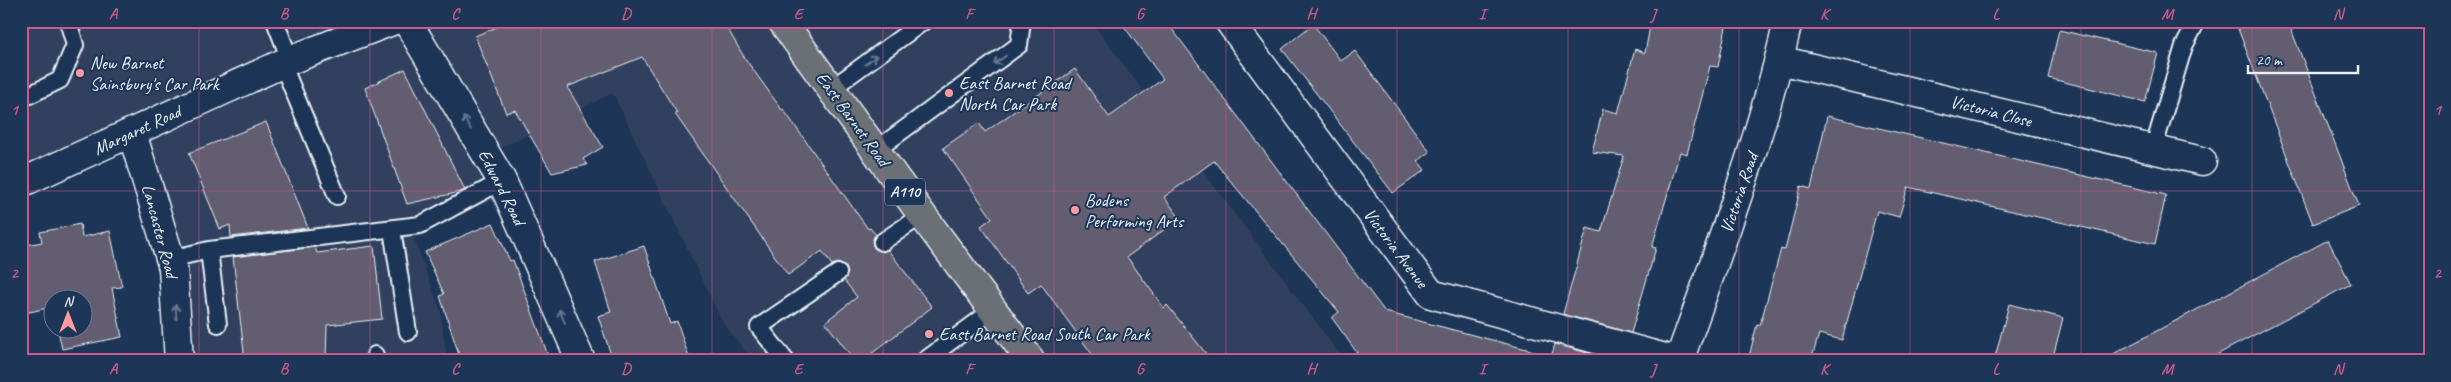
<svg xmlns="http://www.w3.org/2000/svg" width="2451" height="382" viewBox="0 0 2451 382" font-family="Caveat,sans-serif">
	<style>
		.built { fill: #32415e }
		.building { fill: #625d70; stroke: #e8f1f8 }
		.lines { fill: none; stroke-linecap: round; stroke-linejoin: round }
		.lane-casing { stroke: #e8f1f8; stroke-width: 20 }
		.street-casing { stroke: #e8f1f8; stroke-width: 31 }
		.primary-casing { stroke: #e8f1f8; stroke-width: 31 }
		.lane { stroke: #1d3557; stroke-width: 16 }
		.street { stroke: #1d3557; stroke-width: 28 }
		.primary { stroke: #6b7074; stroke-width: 28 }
		.oneway { stroke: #64778f }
		.grid { fill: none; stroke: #cd598a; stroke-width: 1; stroke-opacity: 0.55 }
		.poi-dot { fill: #ff9aa2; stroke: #1d3557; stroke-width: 2 }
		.labels { text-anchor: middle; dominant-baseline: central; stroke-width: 4; stroke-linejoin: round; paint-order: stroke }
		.shield { fill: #1d3557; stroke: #abb9c8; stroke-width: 1 }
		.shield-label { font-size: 16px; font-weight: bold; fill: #e8f1f8 }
		.poi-label { font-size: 18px; fill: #e8f1f8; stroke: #1d3557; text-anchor: start }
		.street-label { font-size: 18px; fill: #e8f1f8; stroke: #1d3557 }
		.neatline { fill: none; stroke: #cd598a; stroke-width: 2 }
		.grid-label { font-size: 16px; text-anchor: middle; font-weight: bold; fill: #cd598a }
	</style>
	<rect width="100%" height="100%" fill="#1d3557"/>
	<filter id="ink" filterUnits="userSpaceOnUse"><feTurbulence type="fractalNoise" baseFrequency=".02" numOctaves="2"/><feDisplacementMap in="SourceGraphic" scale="10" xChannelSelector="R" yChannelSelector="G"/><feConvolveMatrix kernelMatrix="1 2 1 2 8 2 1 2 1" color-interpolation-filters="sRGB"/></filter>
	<g filter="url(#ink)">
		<!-- built -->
		<path class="built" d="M21,21h1070l254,340h-592l-30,-38 -110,-230 -129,63 16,40 -86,42 27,75 6,48h-267l-46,-229 -113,51z"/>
		<!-- building -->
		<path class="building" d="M512,21h211l21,36 38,53 1,-1 85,120 2,-1 6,7 -4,7 2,6 8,4 6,-2 44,57 -70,54h-7l-30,-39 32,-25 -13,-17 4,-7 -2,-6 -8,-4 -6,2 -10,-14 -34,24 -113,-161 2,-1 -35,-56 -75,30 36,60 -20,12 4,6 -35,8 -37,-63 -9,3 -31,-77z
			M1120,21h46l219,291 149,39 -1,10h-170l-31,-43 7,-6 -125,-151 -50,36 16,21 -53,39 37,51 3,-3 45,56h-115l-56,-77 -13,9 -47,-67 11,-8 -49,-70 36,-25 6,9 90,-63 34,48 54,-38z
			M1651,21h47l28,6 -8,40 -8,-1 -23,88 -7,-2 -28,95 4,1 -25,85 -68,-19 24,-86 14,4 23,-76 -32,-4 11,-43 15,4 17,-64 10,4z
			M2235,21h53l71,185 -46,18z
			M1313,24l28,37 14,-10 75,101 -12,9 7,9 -32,23 -111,-144z
			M2059,30l99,23 -13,49 -97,-24z
			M405,69l60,121 -5,2 -53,12 -42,-116z
			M1827,116l339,79 -11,49 -247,-57 -9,30 -22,-6 -35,129 -23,-6 -8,27h-63l9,-37 3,1 21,-76 4,1 16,-64 10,3z
			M266,122l42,106 -77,9 -1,-12 -10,4 -31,-76z
			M493,223l17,38 3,-1 37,101h-89l-21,-65 4,-2 -19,-42z
			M80,224l2,13 28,-6 12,56 -10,1 10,49 -60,12 -4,-19h24v-30h-30v7l-31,7v-68l21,-4 -2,-10z
			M2328,240l23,44 -146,77h-105z
			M374,246l8,73 -55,6 -1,36h-81l-12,-104 82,-10 2,6z
			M644,246l26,78 7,-3 13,40h-77l-15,-45 13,-4 -16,-50z
			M2009,304l54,14 -11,43h-58z
			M1555,344l61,17h-66z"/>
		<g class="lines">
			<defs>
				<path id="lane" d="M275,21l15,39
					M282,63l55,133
					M831,89l93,-68
					M21,99l39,-19 15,-35 -7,-24
					M876,150l143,-105 3,-24
					M2153,150l31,-104 13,-25
					M392,229l16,103
					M882,242l40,-27
					M170,259l39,-9
					M218,324l-9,-74 211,-25 82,-44
					M375,361v-6
					M786,361l-27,-34 79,-54
					M924,361l69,-51"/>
				<path id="street" d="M407,21l95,160 79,180
					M1229,21l202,273 245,67
					M1779,60l423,101
					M132,133l41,135 6,93
					M21,183l269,-123 102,-39
					M1679,361c40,-113 83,-223 109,-340"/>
				<path id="primary" d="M782,21l140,194 109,146"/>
			</defs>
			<!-- lane casing -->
			<use href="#lane" class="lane-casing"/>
			<!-- street casing -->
			<use href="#street" class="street-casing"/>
			<!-- primary casing -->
			<use href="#primary" class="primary-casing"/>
			<!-- lane -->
			<use href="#lane" class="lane"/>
			<!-- street -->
			<use href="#street" class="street"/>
			<!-- primary -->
			<use href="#primary" class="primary"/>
		</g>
		<!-- one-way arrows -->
		<defs><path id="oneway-shaft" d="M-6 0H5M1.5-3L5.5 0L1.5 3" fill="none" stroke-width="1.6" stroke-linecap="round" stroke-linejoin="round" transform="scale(1.25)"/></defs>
		<g class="oneway">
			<use href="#oneway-shaft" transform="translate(871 60) rotate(-36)"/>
			<use href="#oneway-shaft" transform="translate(1000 60) rotate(144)"/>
			<use href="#oneway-shaft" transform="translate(467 123) rotate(-121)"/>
			<use href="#oneway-shaft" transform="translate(176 312) rotate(-94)"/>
			<use href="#oneway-shaft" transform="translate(562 316) rotate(-114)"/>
		</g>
	</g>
	<!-- grid -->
	<path class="grid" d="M199,21v340M370,21v340M541,21v340M712,21v340M883,21v340M1054,21v340M1226,21v340M1397,21v340M1568,21v340M1739,21v340M1910,21v340M2081,21v340M2252,21v340M21,191h2409"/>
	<!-- markers -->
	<g class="poi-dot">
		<circle cx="80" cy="73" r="5"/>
		<circle cx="949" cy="93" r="5"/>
		<circle cx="1075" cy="210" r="5"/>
		<circle cx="929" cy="334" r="5"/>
	</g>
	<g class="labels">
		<!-- shield labels -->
		<rect class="shield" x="885" y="178.5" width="40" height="27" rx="4"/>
		<g class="shield-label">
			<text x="905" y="192">A110</text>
		</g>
		<!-- poi labels -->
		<g class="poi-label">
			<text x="90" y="63">New Barnet<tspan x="90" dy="21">Sainsbury's Car Park</tspan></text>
			<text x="959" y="83">East Barnet Road<tspan x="959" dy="21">North Car Park</tspan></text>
			<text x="1085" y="200">Bodens<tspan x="1085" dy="21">Performing Arts</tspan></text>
			<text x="939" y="334">East Barnet Road South Car Park</text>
		</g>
		<!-- street labels -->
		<g class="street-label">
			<text transform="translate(1991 111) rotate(14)">Victoria Close</text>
			<text transform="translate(853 119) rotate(54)">East Barnet Road</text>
			<text transform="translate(137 130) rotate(-25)">Margaret Road</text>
			<text transform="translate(502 187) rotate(63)">Edward Road</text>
			<text transform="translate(1739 193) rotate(-71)">Victoria Road</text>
			<text transform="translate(160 231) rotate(75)">Lancaster Road</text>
			<text transform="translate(1396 248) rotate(53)">Victoria Avenue</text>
		</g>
	</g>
	<!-- margin -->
	<rect width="2451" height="382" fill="none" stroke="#1d3557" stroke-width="55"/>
	<!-- north arrow -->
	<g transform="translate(68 314)"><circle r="24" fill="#1d3557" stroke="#6e8097"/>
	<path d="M0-4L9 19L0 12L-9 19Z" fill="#ff9aa2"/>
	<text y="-8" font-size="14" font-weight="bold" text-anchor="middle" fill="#e8f1f8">N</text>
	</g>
	<!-- scale -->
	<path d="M2248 65v8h110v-8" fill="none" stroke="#e8f1f8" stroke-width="2.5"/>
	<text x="2256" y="65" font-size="15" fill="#e8f1f8" stroke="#1d3557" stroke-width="4" paint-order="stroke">20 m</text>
	<rect x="28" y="28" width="2396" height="326" class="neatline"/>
	<g class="grid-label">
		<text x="113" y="19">A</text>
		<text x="284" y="19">B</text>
		<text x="455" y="19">C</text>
		<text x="626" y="19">D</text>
		<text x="798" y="19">E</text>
		<text x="969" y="19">F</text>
		<text x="1140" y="19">G</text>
		<text x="1311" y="19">H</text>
		<text x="1482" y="19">I</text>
		<text x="1653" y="19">J</text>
		<text x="1824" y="19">K</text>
		<text x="1996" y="19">L</text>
		<text x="2167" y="19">M</text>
		<text x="2338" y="19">N</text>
		<text x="14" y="115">1</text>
		<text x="2437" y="115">1</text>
		<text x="14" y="278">2</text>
		<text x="2437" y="278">2</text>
		<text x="113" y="374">A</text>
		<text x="284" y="374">B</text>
		<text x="455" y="374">C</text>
		<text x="626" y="374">D</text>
		<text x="798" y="374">E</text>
		<text x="969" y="374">F</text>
		<text x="1140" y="374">G</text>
		<text x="1311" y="374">H</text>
		<text x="1482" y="374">I</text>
		<text x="1653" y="374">J</text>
		<text x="1824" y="374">K</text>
		<text x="1996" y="374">L</text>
		<text x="2167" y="374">M</text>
		<text x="2338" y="374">N</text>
	</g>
</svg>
